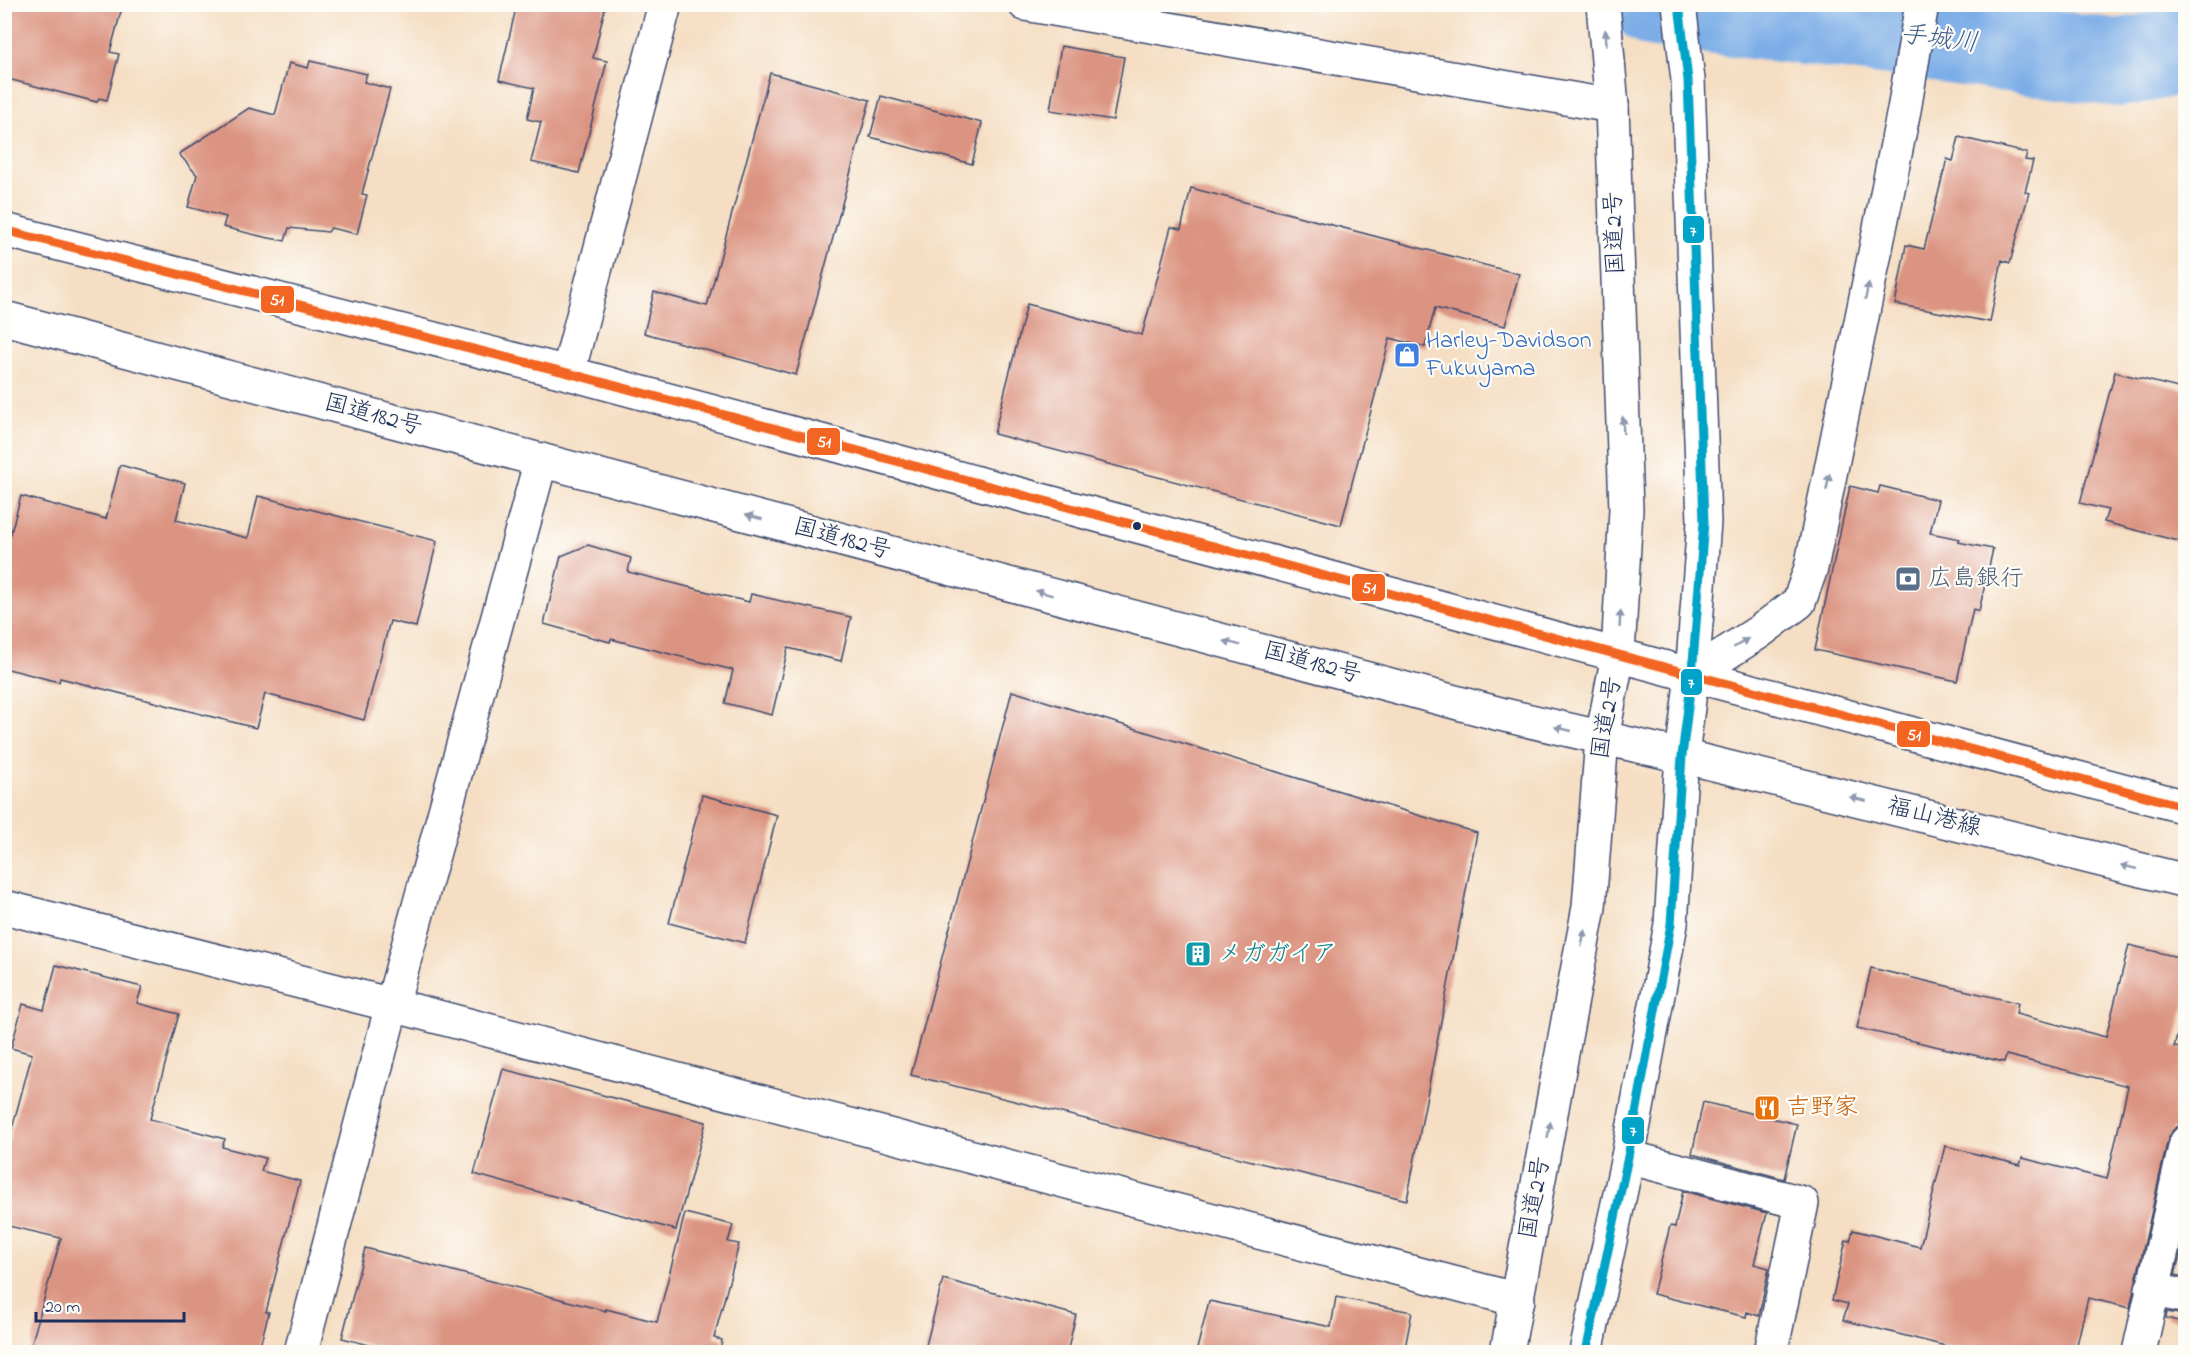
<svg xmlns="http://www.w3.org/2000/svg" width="2190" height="1357" viewBox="0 0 2190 1357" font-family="'Indie Flower','Klee One',sans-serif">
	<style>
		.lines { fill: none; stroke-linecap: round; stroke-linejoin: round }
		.river { stroke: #7cade7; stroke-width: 88 }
		.building { fill: #dc9482 }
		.minor-casing { stroke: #3c496d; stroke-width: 36 }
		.secondary-casing { stroke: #3c496d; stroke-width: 36 }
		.trunk-casing { stroke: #3c496d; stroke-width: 36 }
		.minor { stroke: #fff; stroke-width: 33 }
		.secondary { stroke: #fff; stroke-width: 33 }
		.trunk { stroke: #fff; stroke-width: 33 }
		.bus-1-casing { stroke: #fdfcf7; stroke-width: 14 }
		.bus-2-casing { stroke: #fdfcf7; stroke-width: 14 }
		.bus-1 { stroke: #f26522; stroke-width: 9 }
		.bus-2 { stroke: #01a3c8; stroke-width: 9 }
		.oneway { fill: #8d97ae }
		.bus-dot { fill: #1b2f5e; stroke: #fdfcf7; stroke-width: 2 }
		.labels { text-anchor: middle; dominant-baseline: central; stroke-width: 4.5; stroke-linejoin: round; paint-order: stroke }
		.street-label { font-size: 24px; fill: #1b2f5e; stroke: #fdfcf7 }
		.shop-label { font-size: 24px; fill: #366cbe; stroke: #fdfcf7; text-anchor: start }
		.service-label { font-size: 24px; fill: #4e5e75; stroke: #fdfcf7; text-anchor: start }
		.culture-label { font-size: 24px; fill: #0d838f; stroke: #fdfcf7; text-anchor: start }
		.food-label { font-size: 24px; fill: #c56008; stroke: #fdfcf7; text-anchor: start }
		.water-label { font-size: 26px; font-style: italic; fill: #3d5b8e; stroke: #fdfcf7 }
		.line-badge { stroke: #fdfcf7; stroke-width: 2 }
		.badge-label { font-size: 16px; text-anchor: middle; font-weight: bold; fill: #fff }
	</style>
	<rect width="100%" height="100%" fill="#fdfcf7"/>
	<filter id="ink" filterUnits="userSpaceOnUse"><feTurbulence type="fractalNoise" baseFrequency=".0167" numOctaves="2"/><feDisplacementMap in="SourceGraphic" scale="12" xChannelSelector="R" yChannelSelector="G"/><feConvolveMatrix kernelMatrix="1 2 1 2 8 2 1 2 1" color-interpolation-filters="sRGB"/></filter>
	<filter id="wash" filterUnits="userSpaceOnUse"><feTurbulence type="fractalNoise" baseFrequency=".008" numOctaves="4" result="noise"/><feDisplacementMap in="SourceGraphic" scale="24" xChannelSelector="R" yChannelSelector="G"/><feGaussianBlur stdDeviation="1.35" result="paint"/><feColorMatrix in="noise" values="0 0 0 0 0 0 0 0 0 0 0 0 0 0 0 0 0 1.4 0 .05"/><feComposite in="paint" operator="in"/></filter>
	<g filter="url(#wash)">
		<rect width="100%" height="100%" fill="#f5dec3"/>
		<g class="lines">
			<!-- river -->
			<path class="river" d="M1656,4l175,20 288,39 67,-13"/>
		</g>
		<g id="blocks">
			<!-- building -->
			<path class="building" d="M4,4h119l-13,48 9,2 -12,46 -8,-2 -2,4 -93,-24z
				M517,4h89l-13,54 14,3 -28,112 -48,-11 10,-40 -14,-3 7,-31 -35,-8z
				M1061,46l63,11 -11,63 -63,-10z
				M310,61l57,13 -3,8 26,7 -28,105 5,1 -10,39 -26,-6 -3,4 -39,-4 -4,13 -21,-4 -41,-10 3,-10 -38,-10 9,-32 -18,-21 70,-46 26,7 14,-52 19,5z
				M770,73l100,27 -74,275 -152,-42 10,-41 53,14z
				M881,96l101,27 -10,41 -102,-27z
				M1959,137l68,16 -2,7 8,1 -8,31 4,1 -19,70 -8,-3 -12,62 -95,-18 11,-59 18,4 23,-90 6,2z
				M1191,188l328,86 -14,52 -70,-18 -10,39 -35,-9 -49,187 -347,-91 33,-130 115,31 29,-108 10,2z
				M2115,372l71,18v153l-82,-21 4,-12 -28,-7z
				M120,465l65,18 -9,37 72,18 10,-42 179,45 -21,86 -26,-6 -26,99 -99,-26 -9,34 -196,-50 -1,4 -55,-14v-110l17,-62 85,23z
				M1850,486l28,7 2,-7 58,14 -8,33 30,6 -2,3 35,7 -14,62 -6,-2 -16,72 -142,-31z
				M588,545l43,13 -3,14 121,30 2,-8 100,23 -10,44 -53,-13 -16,67 -47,-12 8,-33 -122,-31 -1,3 -66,-18 17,-68z
				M1012,691l465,142 -70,367 -496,-125z
				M702,795l75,20 -32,128 -76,-20z
				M2129,945l57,14v44l-12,44 12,2v76h-6l-7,5 -5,9 -38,169 -42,-10 -13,55h-102l-130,-33 5,-16 -16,-4 14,-60 4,1 3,-11 67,17 25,-101 75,19 2,-7 85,21 21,-93 -122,-31 -2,7 -147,-34 14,-60 147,35 -2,11 90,23z
				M56,965l86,22 -5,16 42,11 -29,105 75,20 -3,8 43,11 -4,13 39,10 -34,131h3l-11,41h-229l32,-115 -57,-13v-66l28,-105 -21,-6 12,-44 21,6z
				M503,1069l203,53 -30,108 -202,-56z
				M1703,1102l94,22 -13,55 -92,-25z
				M1683,1191l84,22 -13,51 15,4 -10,48 -12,-4 -1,5 -93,-23 17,-68 5,1z
				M685,1213l48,12 -5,17 11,2 -25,94 8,2 -2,13h-320l-58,-15 23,-90 241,63v-2l51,13z
				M2186,1231v47l-11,-3z
				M943,1279l133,36 -9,38h-143z
				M1336,1297l76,15 -8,41h-208l13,-52 122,26z
				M2167,1312l19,3v8l-20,-5z"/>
		</g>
	</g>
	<g filter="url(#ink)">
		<use href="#blocks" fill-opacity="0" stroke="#3c496d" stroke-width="1.5"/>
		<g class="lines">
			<defs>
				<path id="minor" d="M1025,4l587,102
					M568,373l97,-369
					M1692,675l67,-43 40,-30 12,-34 93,-458 18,-106
					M4,907l388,98 1126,295
					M1628,1157l174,46 -31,149
					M2152,1289l34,8
					M301,1352l91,-347 149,-545
					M2139,1352l47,-209"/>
				<path id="secondary" d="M1692,675l494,132
					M1682,756l504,125"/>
				<path id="trunk" d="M4,230l564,143 1124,302
					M4,318l1496,396 182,42
					M1507,1352l82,-445 13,-169 16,-83 8,-146 -14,-403 -9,-102
					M1586,1352l42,-195 43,-233 11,-168 10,-81 12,-153 -16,-442 -9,-76"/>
			</defs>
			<!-- minor casing -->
			<use href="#minor" class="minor-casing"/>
			<!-- secondary casing -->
			<use href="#secondary" class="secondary-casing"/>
			<!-- trunk casing -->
			<use href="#trunk" class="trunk-casing"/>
			<!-- minor -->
			<use href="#minor" class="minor"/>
			<!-- secondary -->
			<use href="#secondary" class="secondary"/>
			<!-- trunk -->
			<use href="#trunk" class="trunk"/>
			<defs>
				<path id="bus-1" d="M4,230l564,143 1618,434"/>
				<path id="bus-2" d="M1586,1352l42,-195 43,-233 11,-168 10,-81 12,-153 -16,-442 -9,-76"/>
			</defs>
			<!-- bus-1 casing -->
			<use href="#bus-1" class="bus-1-casing"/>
			<!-- bus-2 casing -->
			<use href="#bus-2" class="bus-2-casing"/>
			<!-- bus-1 -->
			<use href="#bus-1" class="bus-1"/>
			<!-- bus-2 -->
			<use href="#bus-2" class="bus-2"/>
		</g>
		<!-- one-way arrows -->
		<defs><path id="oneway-solid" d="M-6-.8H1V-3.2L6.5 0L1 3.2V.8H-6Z" transform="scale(1.5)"/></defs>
		<g class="oneway">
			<use href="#oneway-solid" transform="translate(1606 38) rotate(-95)"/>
			<use href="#oneway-solid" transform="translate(1867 291) rotate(-79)"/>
			<use href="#oneway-solid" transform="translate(1623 425) rotate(-92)"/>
			<use href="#oneway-solid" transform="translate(1828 482) rotate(-79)"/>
			<use href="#oneway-solid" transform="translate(754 517) rotate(-165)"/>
			<use href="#oneway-solid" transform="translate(1044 593) rotate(-165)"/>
			<use href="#oneway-solid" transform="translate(1620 619) rotate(-87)"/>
			<use href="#oneway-solid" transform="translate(1232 643) rotate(-165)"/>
			<use href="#oneway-solid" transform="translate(1741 643) rotate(-32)"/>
			<use href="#oneway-solid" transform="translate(1563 729) rotate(-167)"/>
			<use href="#oneway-solid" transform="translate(1858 799) rotate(-166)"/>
			<use href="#oneway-solid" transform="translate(2129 867) rotate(-166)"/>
			<use href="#oneway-solid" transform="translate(1583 938) rotate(-80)"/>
			<use href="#oneway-solid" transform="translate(1549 1130) rotate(-80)"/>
		</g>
	</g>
	<!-- icons -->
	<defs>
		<symbol id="shop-square" viewBox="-11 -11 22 22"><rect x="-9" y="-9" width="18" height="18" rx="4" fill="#3f7fe0" stroke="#fdfcf7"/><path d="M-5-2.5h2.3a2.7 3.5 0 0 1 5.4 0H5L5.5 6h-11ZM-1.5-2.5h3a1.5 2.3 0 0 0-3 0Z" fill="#fff"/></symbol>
		<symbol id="bank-square" viewBox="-11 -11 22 22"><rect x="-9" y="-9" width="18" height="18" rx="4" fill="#5c6f8a" stroke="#fdfcf7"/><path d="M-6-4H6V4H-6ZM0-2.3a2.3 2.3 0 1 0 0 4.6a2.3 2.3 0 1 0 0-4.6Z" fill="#fff"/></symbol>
		<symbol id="building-square" viewBox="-11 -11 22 22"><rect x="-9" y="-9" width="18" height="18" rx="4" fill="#0f9aa8" stroke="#fdfcf7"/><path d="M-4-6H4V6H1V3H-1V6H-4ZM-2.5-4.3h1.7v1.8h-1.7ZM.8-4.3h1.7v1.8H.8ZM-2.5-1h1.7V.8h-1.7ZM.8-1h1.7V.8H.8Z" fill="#fff"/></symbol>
		<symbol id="restaurant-square" viewBox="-11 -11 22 22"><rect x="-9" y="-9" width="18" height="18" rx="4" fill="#e8710a" stroke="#fdfcf7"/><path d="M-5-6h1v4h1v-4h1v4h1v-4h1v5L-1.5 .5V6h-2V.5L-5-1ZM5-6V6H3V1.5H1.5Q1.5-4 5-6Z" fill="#fff"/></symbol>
	</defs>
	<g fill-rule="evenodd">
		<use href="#shop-square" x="1392" y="340" width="30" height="30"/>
		<use href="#bank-square" x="1893" y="564" width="30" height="30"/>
		<use href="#building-square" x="1183" y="939" width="30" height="30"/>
		<use href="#restaurant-square" x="1752" y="1093" width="30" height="30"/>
	</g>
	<!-- markers -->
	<circle class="bus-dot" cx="1137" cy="526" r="5"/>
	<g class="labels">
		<!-- street labels -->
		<g class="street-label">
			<text transform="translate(1616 233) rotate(-92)">国道2号</text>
			<text transform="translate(373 416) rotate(15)">国道182号</text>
			<text transform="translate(842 540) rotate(15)">国道182号</text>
			<text transform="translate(1312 664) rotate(15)">国道182号</text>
			<text transform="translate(1608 718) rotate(-81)">国道2号</text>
			<text transform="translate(1934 818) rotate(14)">福山港線</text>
			<text transform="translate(1536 1198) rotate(-80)">国道2号</text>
		</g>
		<!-- shop labels -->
		<g class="shop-label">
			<text x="1426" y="341">Harley-Davidson<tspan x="1426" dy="28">Fukuyama</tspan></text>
		</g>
		<!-- service labels -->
		<g class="service-label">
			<text x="1928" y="579">広島銀行</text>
		</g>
		<!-- culture labels -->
		<g class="culture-label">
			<text x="1218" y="954">メガガイア</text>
		</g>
		<!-- food labels -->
		<g class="food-label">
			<text x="1786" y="1108">吉野家</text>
		</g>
		<!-- water labels -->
		<g class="water-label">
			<text transform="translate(1939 40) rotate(7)">手城川</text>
		</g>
	</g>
	<g class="line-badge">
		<rect x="1682" y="215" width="23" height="29" rx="6" fill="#01a3c8"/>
		<rect x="260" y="285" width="35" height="29" rx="6" fill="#f26522"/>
		<rect x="806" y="427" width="35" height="29" rx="6" fill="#f26522"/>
		<rect x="1351" y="573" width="35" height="29" rx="6" fill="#f26522"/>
		<rect x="1680" y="668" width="23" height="28" rx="6" fill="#01a3c8"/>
		<rect x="1896" y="720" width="35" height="28" rx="6" fill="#f26522"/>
		<rect x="1621" y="1116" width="24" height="29" rx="6" fill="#01a3c8"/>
	</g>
	<g class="badge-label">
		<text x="1693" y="236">7</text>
		<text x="277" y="305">51</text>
		<text x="824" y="447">51</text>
		<text x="1369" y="593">51</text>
		<text x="1691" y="688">7</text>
		<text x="1914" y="740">51</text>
		<text x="1633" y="1136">7</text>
	</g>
	<!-- margin -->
	<rect width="2190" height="1357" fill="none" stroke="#fdfcf7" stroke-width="24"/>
	<!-- scale -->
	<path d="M36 1312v9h148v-9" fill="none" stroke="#1b2f5e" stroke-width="3"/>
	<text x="45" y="1312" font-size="18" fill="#1b2f5e" stroke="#fdfcf7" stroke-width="4.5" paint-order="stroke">20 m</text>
</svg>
